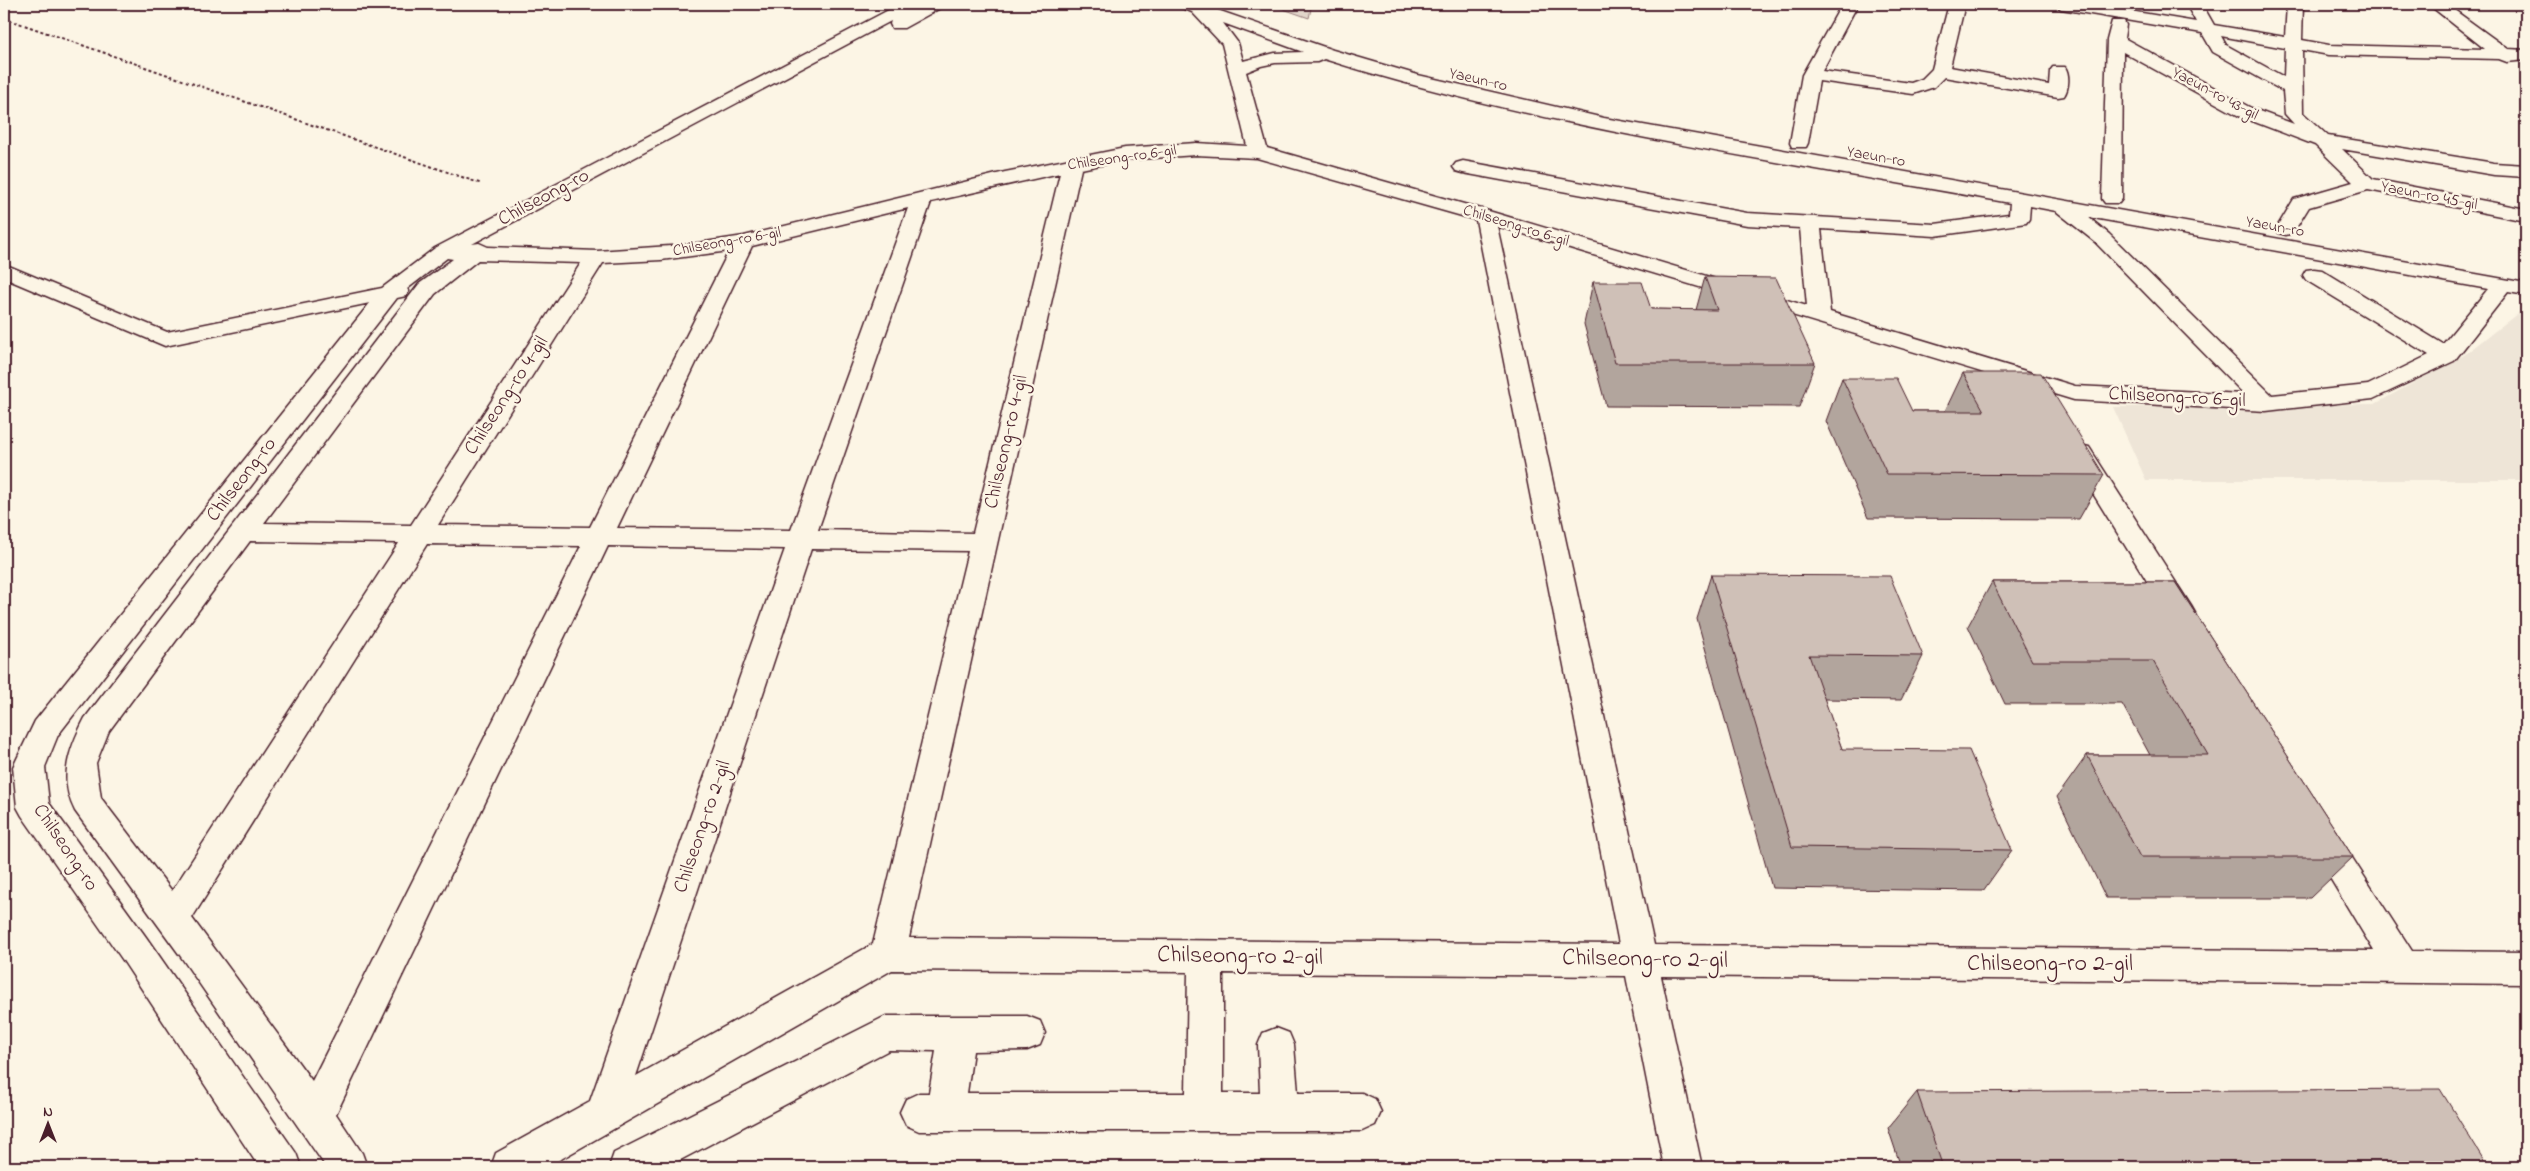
<svg xmlns="http://www.w3.org/2000/svg" width="2530" height="1171" viewBox="0 0 2530 1171" font-family="'Indie Flower',sans-serif">
	<style>
		.built { fill: #eee5d7 }
		.green { fill: #e2d5ca; stroke: #967a7a }
		.lines { fill: none; stroke-linecap: round; stroke-linejoin: round }
		.minor-casing { stroke: #4a1f2b; stroke-width: 3 }
		.path { stroke: #4a1f2b; stroke-width: 2; stroke-dasharray: 3 2.5; stroke-linecap: butt }
		.minor { fill: #fcf5e5; fill-rule: evenodd }
		.wall { fill: #b2a59d; stroke: #4a1f2b }
		.building { fill: #cfc0b7; stroke: #4a1f2b }
		.labels { text-anchor: middle; dominant-baseline: central; stroke-width: 5; stroke-linejoin: round; paint-order: stroke }
		.far-street-label { font-size: 16px; fill: #4a1f2b; stroke: #fcf5e5 }
		.street-label { font-size: 20px; fill: #4a1f2b; stroke: #fcf5e5 }
		.near-street-label { font-size: 24px; fill: #4a1f2b; stroke: #fcf5e5 }
	</style>
	<rect width="100%" height="100%" fill="#fcf5e5"/>
	<filter id="ink" filterUnits="userSpaceOnUse"><feTurbulence type="fractalNoise" baseFrequency=".02" numOctaves="2"/><feDisplacementMap in="SourceGraphic" scale="10" xChannelSelector="R" yChannelSelector="G"/><feConvolveMatrix kernelMatrix="1 2 1 2 8 2 1 2 1" color-interpolation-filters="sRGB"/></filter>
	<g filter="url(#ink)">
		<!-- built -->
		<path class="built" d="M2526,307v173h-380l-33,-73 262,-3 89,-49z"/>
		<!-- green -->
		<path class="green" d="M1269,4h43l-3,14z"/>
		<g class="lines">
			<defs>
				<path id="minor" d="M900,4h20l-2,3 6,-3h20l-2,3 -38,21h-12l-2,-4 1,-3 -419,223 7,-1 9,4 109,4 88,-6 59,-9 261,-64 120,-24 71,-5 51,3 -25,-102 -30,-32 -12,-5 -2,-3h22l133,46 85,25 186,43 922,165v12l-18,-3 -54,69 -81,38 -107,12 -192,-11 -577,-174 157,719 720,6 -68,-113 5,-10 11,-4 11,4 79,123 114,1v32l-865,-8 41,191h-38l-38,-191 -403,-3v120h37l-2,-48 5,-12 13,-5 13,5 5,12 4,48h64l13,6 6,13 -6,13 -13,6h-443l-13,-6 -6,-13 6,-13 13,-6h10l7,-42 -47,-1 -222,117h-58l5,-14 272,-137h141l13,5 5,12 -5,12 -13,5 -54,1 -6,42h219l2,-121 -296,-2 -345,197h-56l5,-14 94,-52 195,-552 -177,-3 -272,568 26,39 5,14h-41l-147,-213 -104,-143c-17,-33 -6,-62 10,-93l334,-434 34,-25 -6,-1 -40,31 2,2 -3,5 -9,2 -339,437 -13,32 4,36 97,134 150,216 5,14h-42l-137,-208 -100,-143 -5,-9 -4,-40 22,-46 335,-418 -205,43 -161,-68v-14l163,68 215,-44 53,-40zM1223,23l80,29 -28,1 -32,8 -5,-18zM1324,59c223,70 456,102 686,144l-1,11 -74,10 -188,-11 -284,-52 -7,2 -3,4 3,4 7,2 284,52 53,3 7,78 -315,-94 -225,-64 -21,-76 15,-6 14,-3 42,-1zM1196,155l61,3 219,62 143,724 -710,-6 172,-769 44,-9zM1060,173l-87,360 -155,-3 113,-328zM2030,206l26,5 39,31 149,152 -169,-8 -245,-74 -9,-83 114,7 91,-13 3,-4zM908,208l-117,322 -174,-2 135,-282zM2088,217l400,72 -45,55 -121,-74 -8,-1 -8,1 -3,5 3,5 123,75 -61,30 -96,10 -163,-161zM729,251l-139,276 -152,-2 165,-262 58,-3zM478,260l103,3 -170,262 -147,-2 171,-229zM250,541l149,2 -227,348 -71,-93 -5,-35 13,-32zM427,544l154,2 -269,535 -120,-163zM811,549l157,2 -95,393 -237,132z
					M1842,4h16l-36,67 89,12 11,-4 10,-10 17,-65h16l-15,63 99,18 1,-14 3,-4h12c5,7 4,22 -1,29l-6,1 -114,-20 -10,10 -21,7 -94,-13 -11,62 -2,4h-14l-2,-4 12,-68z
					M2053,4h35l108,18 -10,-18h16l12,21 71,12 2,-33h16l-1,36 27,5 156,4 -57,-45h18l62,45 18,1v10l-19,2 -8,-3 -170,-4 -27,-5 1,63 25,23 166,27 32,2v12l-32,-2 -152,-26 31,30 153,30v12l-158,-31 -59,17 -16,26 -7,2 -7,-2 -3,-4 18,-30 59,-17 -38,-37 -76,-29 -116,-64 -1,147 -3,4h-14l-3,-4 5,-159 5,-19h12l2,4 -2,13 127,70 43,16 -9,-10 -2,-23 -70,-39 -11,-19 -141,-24zM2221,36l64,12 -1,29 -58,-32z
					M2080,445l9,2 102,159 4,7 -4,7 -10,3 -10,-3 -103,-167 3,-6z"/>
			</defs>
			<!-- minor casing -->
			<use href="#minor" class="minor-casing"/>
			<!-- path -->
			<path class="path" d="M4,18l478,166"/>
			<!-- minor -->
			<use href="#minor" class="minor"/>
		</g>
		<!-- wall -->
		<path class="wall" d="M1705,277l110,86 -16,44 -193,-1 -22,-82 9,-42 58,27 45,1z
			M1963,373l141,102 -25,44 -211,-1 -42,-97 16,-43 70,33h33z
			M1711,575l212,81 -22,44 -77,-1 18,50 170,101 -29,41 -211,-3 -75,-269z
			M1992,582h183l178,275 -43,41h-204l-49,-101 30,-42h63l-28,-51h-117l-37,-78z
			M1917,1092l571,75h-587l-13,-39z"/>
		<!-- building -->
		<path class="building" d="M1705,277l71,1 39,85h-200l-22,-81h49l9,27 66,1z
			M1963,373h78l63,102 -217,-1 -45,-96h54l16,33h72z
			M1711,575l179,1 33,80 -114,-1 33,94 127,1 43,100 -220,-3z
			M1992,582h183l178,275h-213l-53,-102h121l-55,-94h-121z
			M2440,1089l48,78h-545l-26,-75z"/>
	</g>
	<g class="labels">
		<!-- far-street labels -->
		<g class="far-street-label">
			<text transform="translate(1478 80) rotate(13)">Yaeun-ro</text>
			<text transform="translate(2215 94) rotate(28)">Yaeun-ro 43-gil</text>
			<text transform="translate(1876 157) rotate(10)">Yaeun-ro</text>
			<text transform="translate(1122 158) rotate(-8)">Chilseong-ro 6-gil</text>
			<text transform="translate(2429 196) rotate(11)">Yaeun-ro 45-gil</text>
			<text transform="translate(1516 226) rotate(17)">Chilseong-ro 6-gil</text>
			<text transform="translate(2275 227) rotate(10)">Yaeun-ro</text>
			<text transform="translate(727 242) rotate(-10)">Chilseong-ro 6-gil</text>
		</g>
		<!-- street labels -->
		<g class="street-label">
			<text transform="translate(544 198) rotate(-28)">Chilseong-ro</text>
			<text transform="translate(507 396) rotate(-57)">Chilseong-ro 4-gil</text>
			<text transform="translate(2177 398) rotate(3)">Chilseong-ro 6-gil</text>
			<text transform="translate(1007 442) rotate(-77)">Chilseong-ro 4-gil</text>
			<text transform="translate(242 480) rotate(-52)">Chilseong-ro</text>
			<text transform="translate(703 827) rotate(-71)">Chilseong-ro 2-gil</text>
			<text transform="translate(65 848) rotate(56)">Chilseong-ro</text>
		</g>
		<!-- near-street labels -->
		<g class="near-street-label">
			<text transform="translate(1240 957) rotate(1)">Chilseong-ro 2-gil</text>
			<text transform="translate(1645 960) rotate(1)">Chilseong-ro 2-gil</text>
			<text x="2050" y="964">Chilseong-ro 2-gil</text>
		</g>
	</g>
	<!-- margin -->
	<rect width="2530" height="1171" fill="none" stroke="#fcf5e5" stroke-width="20"/>
	<rect x="10" y="10" width="2510" height="1151" fill="none" stroke="#4a1f2b" stroke-width="2" filter="url(#ink)"/>
	<!-- north arrow -->
	<g transform="translate(48 1124)" stroke="#fcf5e5" stroke-width="4" paint-order="stroke">
	<path d="M0-4L9 19L0 12L-9 19Z" fill="#4a1f2b"/>
	<text y="-8" font-size="14" font-weight="bold" text-anchor="middle" fill="#4a1f2b">N</text>
	</g>
</svg>
